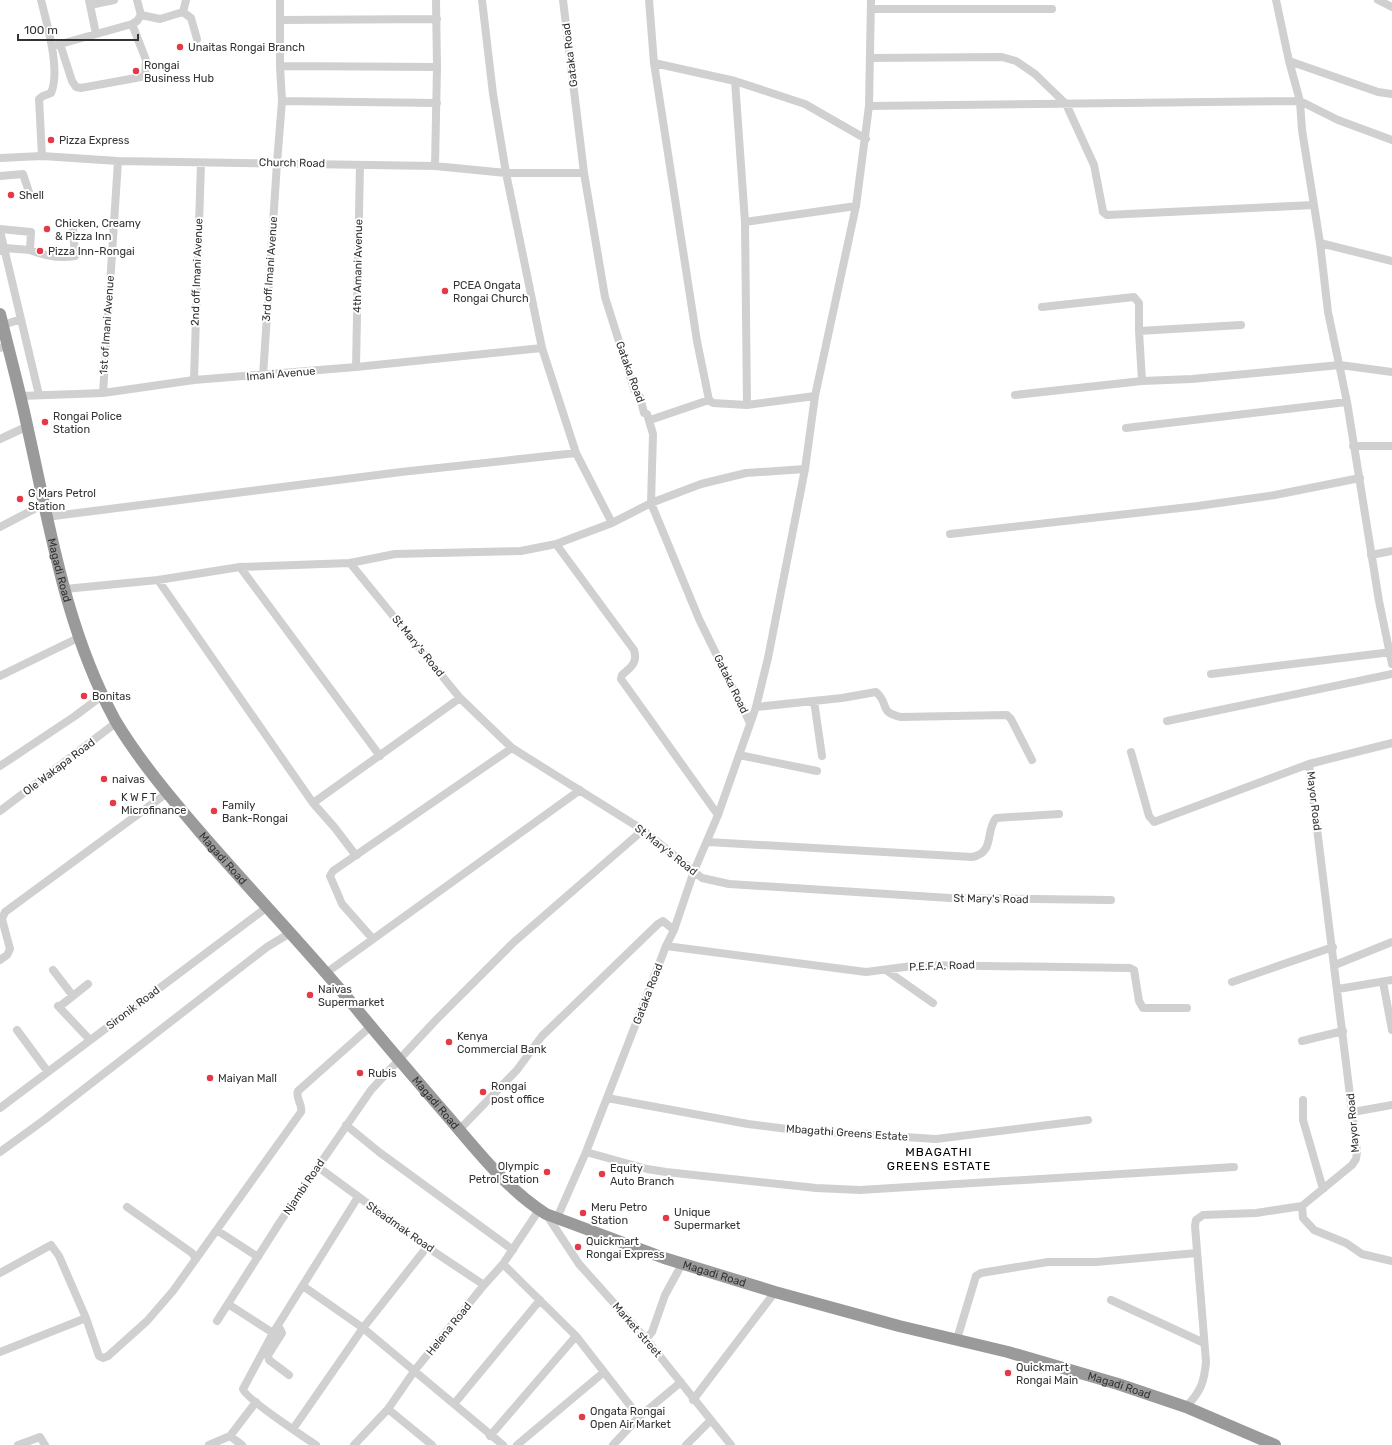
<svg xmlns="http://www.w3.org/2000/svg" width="1392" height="1445" viewBox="0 0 1392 1445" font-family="Rubik,sans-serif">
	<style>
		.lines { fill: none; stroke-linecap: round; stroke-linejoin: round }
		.minor { stroke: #d0d0d0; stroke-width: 8 }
		.highway { stroke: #9a9a9a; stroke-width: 12 }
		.poi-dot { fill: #e63946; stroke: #fff; stroke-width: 1.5 }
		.labels { text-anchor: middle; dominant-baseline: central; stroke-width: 4; stroke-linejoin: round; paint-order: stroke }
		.poi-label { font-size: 11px; fill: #333; stroke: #fff; text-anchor: start }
		.street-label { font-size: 11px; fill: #333; stroke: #fff }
		.neighbourhood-label { font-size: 12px; letter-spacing: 1px; fill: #000; stroke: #fff }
	</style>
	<rect width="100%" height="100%" fill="#fff"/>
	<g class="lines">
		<!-- minor -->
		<path class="minor" d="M41,0c6,24 20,71 10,93l-8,3 -4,3 3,57
			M89,0l7,34
			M186,0l-3,12 8,6 6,21
			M436,0l1,67
			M482,0l11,94 13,79 36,175 34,105 36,70
			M563,0l21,173 21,124 29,92 6,8 4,16 3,1 6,20 -2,69 48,116 51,104
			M649,0l5,63 43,278 12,59 4,3 34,2 68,-9
			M1276,0l13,61 11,40 2,29 18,113 8,69 19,90 32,199 13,63
			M1378,0l14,7
			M90,5l24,-5
			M871,9h181
			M141,15l19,4 23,-7
			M280,20l157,-1
			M60,44l12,37 4,6 5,1 60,-11 4,-2 1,-15 -14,-36
			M57,45l75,-21 5,-3 4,-6 -4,-15
			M871,58l131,-1 14,4 19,13 31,30 28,61 8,41 1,6 4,3 207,-10
			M1289,61l89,31 14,2
			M654,63l81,18 70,23 61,35
			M280,66l157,1 -2,99
			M735,81l10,141 2,183
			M282,101l155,2
			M869,106l431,-5 38,19 54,20
			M0,158l42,-2 76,5 317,5 71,7h78
			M0,176l23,-2 6,18
			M745,222l111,-16
			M0,229l31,3 -1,18 -25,-2 -5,3
			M0,231l39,164
			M1320,243l72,18
			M30,250c15,6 29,9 45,6l-2,-27
			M1042,307l92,-10 5,6v28
			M3,325l18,-6
			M0,348l8,-3
			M356,367l4,-202
			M263,376l14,-213 5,-62 -2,-35v-66
			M194,380l7,-217
			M1142,381l-3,-50 102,-6
			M103,393l15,-232
			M1015,395l127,-14 50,-2 148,-14 52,7
			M20,396l83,-3 91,-13 162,-13 186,-19
			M650,420l59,-20
			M1126,428l221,-26
			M0,439l28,-13
			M1353,446h39
			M46,517l355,-45 175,-19
			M0,527l44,-23
			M950,534l248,-28 77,-11 85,-17
			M556,544l78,106c4,13 -3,17 -12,25l-1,4 97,136
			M1371,555l21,-4
			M350,563l110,135 52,50 131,82 59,48 27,6 221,14 161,2
			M240,567l140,189
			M158,580l155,223 22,25 19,25 3,2
			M65,589l93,-9 82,-13 110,-4 45,-9 126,-3 35,-7 56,-21 39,-20 50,-19 45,-11 59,-4
			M1211,674l181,-22
			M0,676l78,-38
			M814,701l8,55
			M756,707l86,-9 34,-6c14,12 2,20 25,25l106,-2 4,4 21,41
			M1167,721l225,-47
			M1131,752l18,64 5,6 155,-58 83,-21
			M739,755l78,16
			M0,766l75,-50 28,-21
			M313,803l147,-105
			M0,811l117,-89
			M708,842l264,15c23,-4 13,-26 24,-39l63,-4
			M372,938l-30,-34 -12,-28 3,-5 179,-123
			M666,946l200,26 54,-7 210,3 4,2 5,31 4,7h44
			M0,960l7,-5 3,-6 -8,-30 3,-7 162,-119
			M1335,965l57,-23
			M53,970l20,26
			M886,970l47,33
			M326,973l254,-183
			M1232,982l101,-35
			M1383,982l9,48
			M1338,989l54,-9
			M58,1006l32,34
			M59,1007l29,-23
			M17,1030l31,42
			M1302,1041l41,-10
			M607,1098l141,26 47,6 141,9 152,-19
			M1303,1100v20l20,69
			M0,1108l266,-200
			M1353,1112l39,-7
			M346,1125l33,27 134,98
			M459,1130l58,-60 25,-34 116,-112 5,-3 11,9
			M0,1152l44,-32 223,-173 23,-14
			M586,1152l61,17 19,3 150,16 44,2 374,-23
			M318,1167l109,80 57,38
			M1302,1206l1,12 11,12 32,13 16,11 30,7
			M127,1207l65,46 4,6
			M546,1214l33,50 67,75 85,106
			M557,1218l29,-66 80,-206 8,-16 20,-59 24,-56 38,-108 12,-49 37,-189 10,-73 41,-190 13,-100 2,-106
			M218,1231l40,26
			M503,1264l73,72 63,81
			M0,1273l51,-28 8,11 27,62 13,38 4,2 5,-2 39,-35 26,-30 128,-179c2,-8 -6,-14 -3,-21l73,-65
			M303,1286l60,42 140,117
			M1111,1300l93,43
			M228,1304l45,29
			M217,1321l63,-99 91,-132 64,-69 79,-79 129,-112
			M278,1325l4,8 -14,22 1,5 20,15
			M646,1339l6,-7 13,-37 17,-31
			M957,1339l19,-63 5,-3 67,-11h48l101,-9
			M0,1352l86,-34
			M693,1400l82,-108
			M454,1404l86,-104
			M1186,1407c15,-16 18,-24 20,-45l-11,-136 1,-6 7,-5 53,-2 46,-7 50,-41 4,-6 1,-7 -48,-388
			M388,1409l44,36
			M293,1429l70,-101 64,-81
			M230,1436l26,-34
			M490,1436l86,-100
			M18,1445l22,-8 5,8
			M209,1445l21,-9 12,9
			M316,1445c-12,-8 -71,-47 -73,-56l30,-56 85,-136
			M354,1445l34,-36 27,-39 69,-85 19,-21 36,-54
			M517,1445l87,-73
			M613,1445l26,-28 42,-35
			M686,1445l24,-24"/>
		<!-- highway -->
		<path class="highway" id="s1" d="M0,314c9,38 20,77 28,116 22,98 38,200 87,290 23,39 56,78 85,112 51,59 105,115 155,175 31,38 63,75 95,112 28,33 59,72 96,95l118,44 111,34 124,34 109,26 110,32 68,23 89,38"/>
	</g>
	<!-- markers -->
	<g class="poi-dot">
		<circle cx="180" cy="47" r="4"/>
		<circle cx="136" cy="71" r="4"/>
		<circle cx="51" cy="140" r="4"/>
		<circle cx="11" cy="195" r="4"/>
		<circle cx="47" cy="229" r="4"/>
		<circle cx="40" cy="251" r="4"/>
		<circle cx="445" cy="291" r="4"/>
		<circle cx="45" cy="422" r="4"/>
		<circle cx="20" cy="499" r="4"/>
		<circle cx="84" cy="696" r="4"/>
		<circle cx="104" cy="779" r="4"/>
		<circle cx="113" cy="803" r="4"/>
		<circle cx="214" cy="811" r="4"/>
		<circle cx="310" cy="995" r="4"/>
		<circle cx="449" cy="1042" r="4"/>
		<circle cx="360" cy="1073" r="4"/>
		<circle cx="210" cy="1078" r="4"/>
		<circle cx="483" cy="1092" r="4"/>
		<circle cx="547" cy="1172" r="4"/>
		<circle cx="602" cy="1174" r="4"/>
		<circle cx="583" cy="1213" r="4"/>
		<circle cx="666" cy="1218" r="4"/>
		<circle cx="578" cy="1247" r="4"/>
		<circle cx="1008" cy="1373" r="4"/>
		<circle cx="582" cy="1417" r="4"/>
	</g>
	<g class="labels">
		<!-- poi labels -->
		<g class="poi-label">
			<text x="188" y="47">Unaitas Rongai Branch</text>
			<text x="144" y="65">Rongai<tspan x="144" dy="13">Business Hub</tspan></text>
			<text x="59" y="140">Pizza Express</text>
			<text x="19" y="195">Shell</text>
			<text x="55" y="223">Chicken, Creamy<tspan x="55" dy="13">&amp; Pizza Inn</tspan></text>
			<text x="48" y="251">Pizza Inn-Rongai</text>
			<text x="453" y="285">PCEA Ongata<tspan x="453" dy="13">Rongai Church</tspan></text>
			<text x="53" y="416">Rongai Police<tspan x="53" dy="13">Station</tspan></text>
			<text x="28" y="493">G Mars Petrol<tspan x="28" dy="13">Station</tspan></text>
			<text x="92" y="696">Bonitas</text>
			<text x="112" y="779">naivas</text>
			<text x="121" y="797">K W F T<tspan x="121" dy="13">Microfinance</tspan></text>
			<text x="222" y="805">Family<tspan x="222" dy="13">Bank-Rongai</tspan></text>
			<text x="318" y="989">Naivas<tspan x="318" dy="13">Supermarket</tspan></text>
			<text x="457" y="1036">Kenya<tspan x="457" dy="13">Commercial Bank</tspan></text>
			<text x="368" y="1073">Rubis</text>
			<text x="218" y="1078">Maiyan Mall</text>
			<text x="491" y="1086">Rongai<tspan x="491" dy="13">post office</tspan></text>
			<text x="539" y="1166" text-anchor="end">Olympic<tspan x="539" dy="13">Petrol Station</tspan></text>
			<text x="610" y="1168">Equity<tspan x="610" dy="13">Auto Branch</tspan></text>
			<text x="591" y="1207">Meru Petro<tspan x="591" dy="13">Station</tspan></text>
			<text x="674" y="1212">Unique<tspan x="674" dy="13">Supermarket</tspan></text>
			<text x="586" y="1241">Quickmart<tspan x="586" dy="13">Rongai Express</tspan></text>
			<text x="1016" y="1367">Quickmart<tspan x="1016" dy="13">Rongai Main</tspan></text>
			<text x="590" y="1411">Ongata Rongai<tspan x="590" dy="13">Open Air Market</tspan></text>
		</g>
		<!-- street labels -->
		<g class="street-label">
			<text transform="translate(570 55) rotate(-97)">Gataka Road</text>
			<text transform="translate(292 163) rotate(1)">Church Road</text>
			<text transform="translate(358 266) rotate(-89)">4th Amani Avenue</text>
			<text transform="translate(270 269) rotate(-86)">3rd off Imani Avenue</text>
			<text transform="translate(197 272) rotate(-88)">2nd off Imani Avenue</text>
			<text transform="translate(107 325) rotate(-86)">1st of Imani Avenue</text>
			<text transform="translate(630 372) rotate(70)">Gataka Road</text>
			<text transform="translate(281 374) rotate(-5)">Imani Avenue</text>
			<text stroke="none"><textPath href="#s1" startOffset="263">Magadi Road</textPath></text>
			<text transform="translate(418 646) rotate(51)">St Mary's Road</text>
			<text transform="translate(731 684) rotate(64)">Gataka Road</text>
			<text transform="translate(59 767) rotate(-37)">Ole Wakapa Road</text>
			<text transform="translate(1314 801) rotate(83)">Mayor Road</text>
			<text transform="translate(666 850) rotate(38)">St Mary's Road</text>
			<text stroke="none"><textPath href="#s1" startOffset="599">Magadi Road</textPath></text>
			<text transform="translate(991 899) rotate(1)">St Mary's Road</text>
			<text transform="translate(942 966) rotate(-2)">P.E.F.A. Road</text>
			<text transform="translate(648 994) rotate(-69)">Gataka Road</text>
			<text transform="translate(133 1008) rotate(-37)">Sironik Road</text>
			<text stroke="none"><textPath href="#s1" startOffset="923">Magadi Road</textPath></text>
			<text transform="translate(1353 1123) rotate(-95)">Mayor Road</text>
			<text transform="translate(847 1133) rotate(4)">Mbagathi Greens Estate</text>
			<text transform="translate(304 1187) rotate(-56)">Njambi Road</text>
			<text transform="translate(400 1227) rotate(35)">Steadmak Road</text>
			<text stroke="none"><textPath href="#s1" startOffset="1259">Magadi Road</textPath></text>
			<text transform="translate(449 1329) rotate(-51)">Helena Road</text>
			<text transform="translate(637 1330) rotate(49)">Market street</text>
			<text stroke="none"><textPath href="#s1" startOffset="1679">Magadi Road</textPath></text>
		</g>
		<!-- neighbourhood labels -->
		<g class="neighbourhood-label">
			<text x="939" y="1152">MBAGATHI<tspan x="939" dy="14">GREENS ESTATE</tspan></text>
		</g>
	</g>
	<!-- scale -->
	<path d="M18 34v6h120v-6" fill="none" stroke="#333333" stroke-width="2"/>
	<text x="24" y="34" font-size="12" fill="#333333" stroke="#ffffff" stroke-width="3" paint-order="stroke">100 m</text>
</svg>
